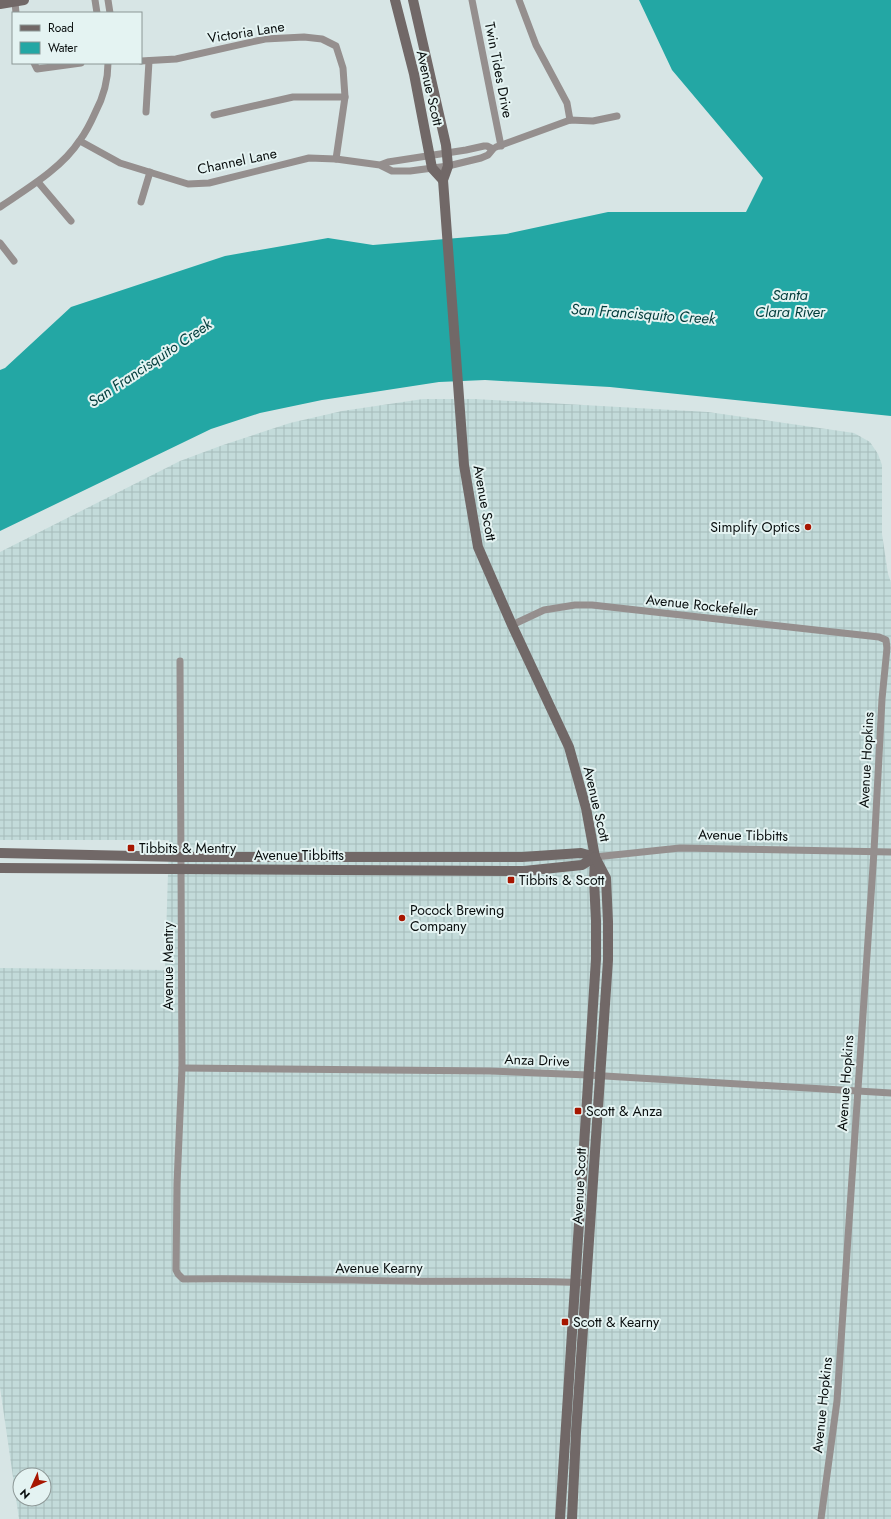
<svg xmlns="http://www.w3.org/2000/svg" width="891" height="1519" viewBox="0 0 891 1519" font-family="Jost,sans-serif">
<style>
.industrial{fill:url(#industrial-grid);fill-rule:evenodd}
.water{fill:#23a7a4}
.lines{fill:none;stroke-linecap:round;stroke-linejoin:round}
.street{stroke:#958f8e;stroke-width:7}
.secondary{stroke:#716867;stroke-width:10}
.poi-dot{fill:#a71600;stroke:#e4f3f2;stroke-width:1.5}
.labels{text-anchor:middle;stroke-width:4;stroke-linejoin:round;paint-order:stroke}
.street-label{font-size:14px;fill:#080d0d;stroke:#e4f3f2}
.poi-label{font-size:14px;fill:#080d0d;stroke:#e4f3f2;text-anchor:start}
.water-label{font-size:15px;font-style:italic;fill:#013c3b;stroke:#e4f3f2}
</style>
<defs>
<pattern id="industrial-grid" width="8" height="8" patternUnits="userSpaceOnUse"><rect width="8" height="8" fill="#c3dbda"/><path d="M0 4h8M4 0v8" fill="none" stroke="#a6bbba"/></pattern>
</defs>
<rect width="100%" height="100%" fill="#d7e5e5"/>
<path class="industrial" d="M423,399h52l233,13 146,21 16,9 8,12 4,11v69l6,40 3,8v937h-872l-19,-132v-419l165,2 4,-130h-169v-288l180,-91 43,-16 67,-22 52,-12zM20,1475h24v24h-24z"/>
<polygon class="water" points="639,0 891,0 891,416 610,387 485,380 439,382 322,400 260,413 211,429 0,531 0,370 5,368 71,307 225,256 328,238 373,245 506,234 608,212 746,212 763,178 672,70"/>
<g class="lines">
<g class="street">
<polyline points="95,0 97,13"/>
<polyline points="108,0 110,13"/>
<polyline points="472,0 501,146"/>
<polyline points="519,0 536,45 567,103 570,120"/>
<polyline points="15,2 16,13"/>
<polyline points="141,61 176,59 265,39 304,37 322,39 336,46 343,68 345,97 336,159"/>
<polyline points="34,63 37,69 81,63"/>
<polyline points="146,112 149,61"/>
<polyline points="214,115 293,97 345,97"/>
<polyline points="80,141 120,163 188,184 209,183 309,158 336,159 380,165 392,171 410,171 448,166 481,158 488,155 493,149 487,146 484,146 466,150 388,162 380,165"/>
<polyline points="496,147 570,120 593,121 617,116"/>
<polyline points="38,182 71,221"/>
<polyline points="141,202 150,172"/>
<path d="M0,207c28,-19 62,-39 80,-67 6,-8 11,-18 15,-27 8,-15 13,-33 13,-50"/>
<polyline points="0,243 14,261"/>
<polyline points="512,625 544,610 575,605 592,605 879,637 886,640 887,648 882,699 874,851 837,1401 821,1519"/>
<path d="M180,661l2,407 -5,116 -1,86 2,4 5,5c76,-1 152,1 228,2 59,1 117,-1 176,2"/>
<polyline points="595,857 680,848 891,852"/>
<polyline points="182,1068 490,1071 588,1075 891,1093"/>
</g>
<g class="secondary">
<polyline points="395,0 414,74 432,168 443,180"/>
<polyline points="413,0 446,145 448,166 443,180 464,465 478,547 512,625 569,747 586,808 595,857 594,880 596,921 596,959 560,1519"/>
<polyline points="0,4 24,0"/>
<polyline points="0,853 181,857 522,857 581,853 595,857"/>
<polyline points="0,868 524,871 582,865 595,857"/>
<polyline points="572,1519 576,1432 608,960 608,922 606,878 595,857"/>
</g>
</g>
<g class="poi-dot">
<circle cx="808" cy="527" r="4"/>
<rect x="127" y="844" width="8" height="8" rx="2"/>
<rect x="507" y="876" width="8" height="8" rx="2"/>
<circle cx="402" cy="918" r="4"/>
<rect x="574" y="1107" width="8" height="8" rx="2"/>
<rect x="561" y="1318" width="8" height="8" rx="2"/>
</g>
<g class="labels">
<g class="street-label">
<text transform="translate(246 32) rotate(-9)" y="5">Victoria Lane</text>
<text transform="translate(499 70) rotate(79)" y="5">Twin Tides Drive</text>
<text transform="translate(430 88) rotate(77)" y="5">Avenue Scott</text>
<text transform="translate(237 161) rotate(-12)" y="5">Channel Lane</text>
<text transform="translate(485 503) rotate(80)" y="5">Avenue Scott</text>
<text transform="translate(702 605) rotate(6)" y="5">Avenue Rockefeller</text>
<text transform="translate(866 760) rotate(-87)" y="5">Avenue Hopkins</text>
<text transform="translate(597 804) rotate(77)" y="5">Avenue Scott</text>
<text transform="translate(743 835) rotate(1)" y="5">Avenue Tibbitts</text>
<text x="299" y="860">Avenue Tibbitts</text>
<text transform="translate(168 966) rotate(-90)" y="5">Avenue Mentry</text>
<text transform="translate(537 1060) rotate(2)" y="5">Anza Drive</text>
<text transform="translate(845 1083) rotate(-86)" y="5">Avenue Hopkins</text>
<text transform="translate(579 1186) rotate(-87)" y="5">Avenue Scott</text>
<text x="379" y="1273">Avenue Kearny</text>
<text transform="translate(822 1405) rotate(-84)" y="5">Avenue Hopkins</text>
</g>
<g class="poi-label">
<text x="800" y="532" text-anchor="end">Simplify Optics</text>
<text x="139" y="853">Tibbits &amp; Mentry</text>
<text x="519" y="885">Tibbits &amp; Scott</text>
<text x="410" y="915">Pocock Brewing<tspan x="410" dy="16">Company</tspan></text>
<text x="586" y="1116">Scott &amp; Anza</text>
<text x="573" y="1327">Scott &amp; Kearny</text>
</g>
<g class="water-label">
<text x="790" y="300">Santa<tspan x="790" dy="17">Clara River</tspan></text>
<text transform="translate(643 314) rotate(4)" y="5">San Francisquito Creek</text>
<text transform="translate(150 363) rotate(-34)" y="5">San Francisquito Creek</text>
</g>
</g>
<rect x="12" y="12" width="130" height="52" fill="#e4f3f2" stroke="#8c9796"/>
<rect x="20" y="25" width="20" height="6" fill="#716867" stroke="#8c9796"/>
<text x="48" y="32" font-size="12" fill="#080d0d">Road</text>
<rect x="20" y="42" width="20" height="12" fill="#23a7a4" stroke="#8c9796"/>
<text x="48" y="52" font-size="12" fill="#080d0d">Water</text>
<g transform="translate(32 1487) rotate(225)"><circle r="19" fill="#e4f3f2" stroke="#8c9796"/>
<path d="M0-3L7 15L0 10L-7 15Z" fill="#a71600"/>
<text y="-6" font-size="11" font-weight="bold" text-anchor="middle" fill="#080d0d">N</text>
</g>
</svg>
